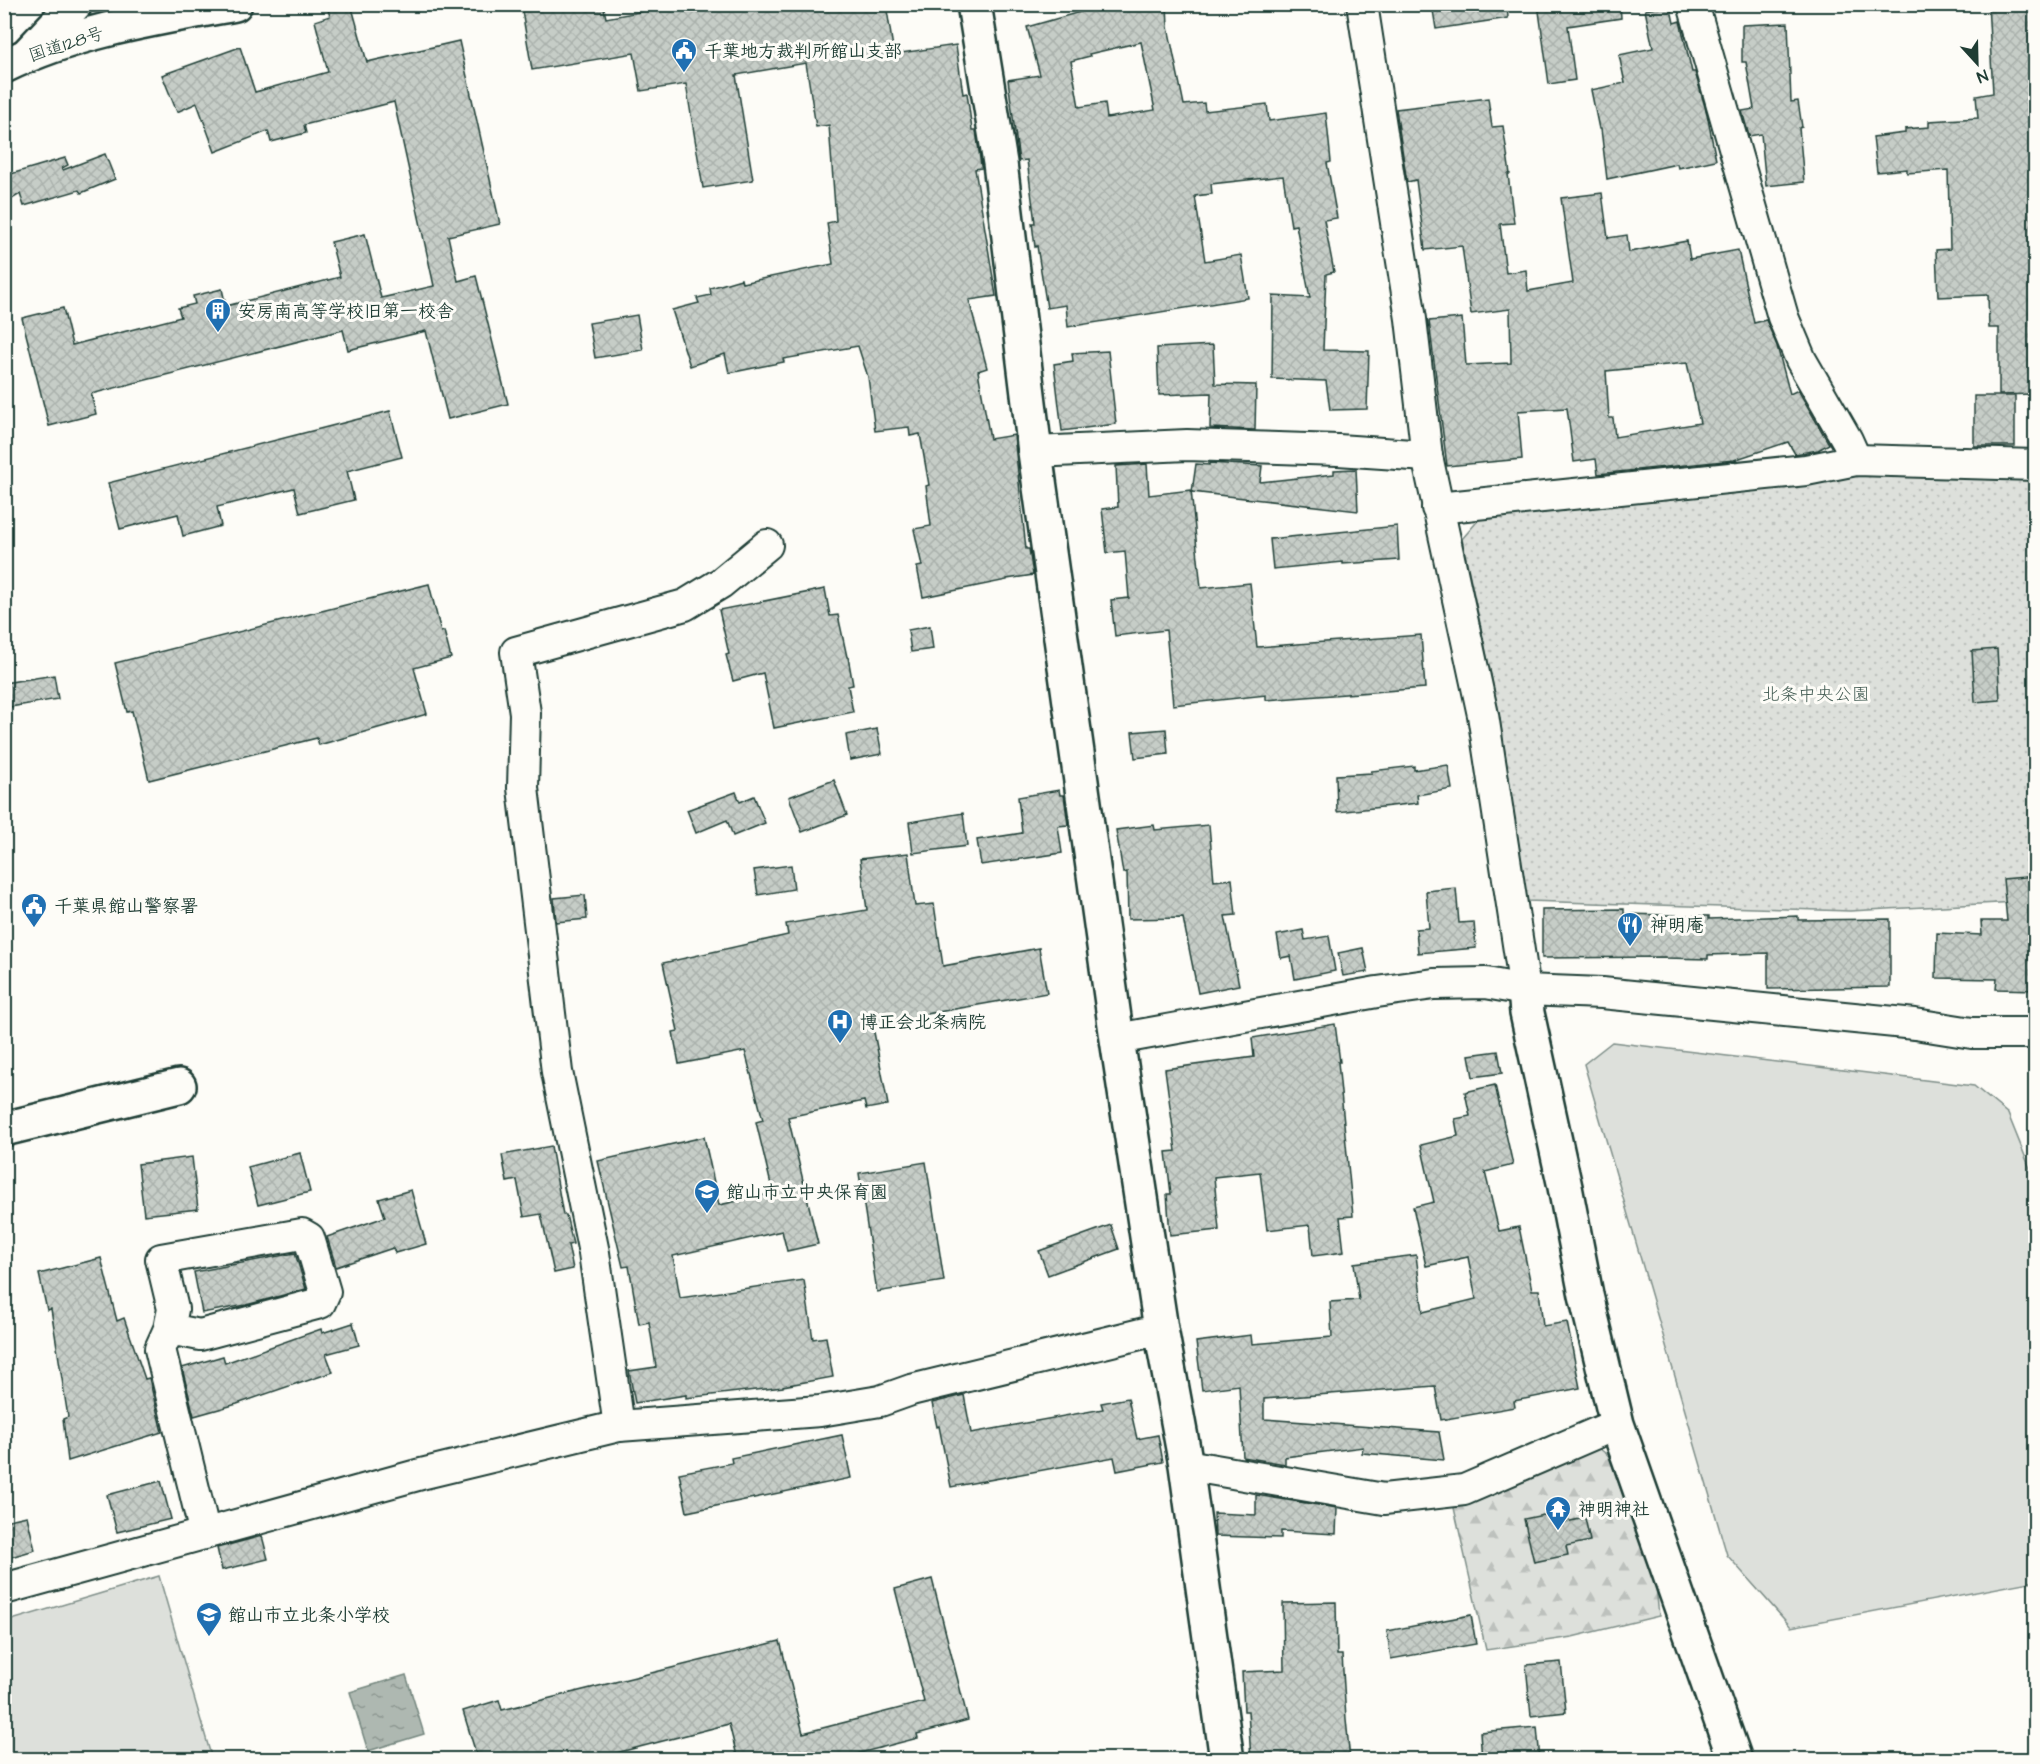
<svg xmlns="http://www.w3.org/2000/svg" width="2040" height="1764" viewBox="0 0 2040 1764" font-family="'Architects Daughter','Klee One',sans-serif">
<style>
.forest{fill:url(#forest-firs);stroke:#7e8e88;stroke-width:1.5}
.park{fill:url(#park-dots);stroke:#7e8e88;stroke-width:1.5}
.pitch{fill:#dde0db;stroke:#7e8e88;stroke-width:1.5}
.water{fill:url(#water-ripples);stroke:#75877f;stroke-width:1.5}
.building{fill:url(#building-cross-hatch);stroke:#1f3d34;stroke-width:1.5;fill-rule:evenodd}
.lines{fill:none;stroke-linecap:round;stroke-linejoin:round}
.minor-casing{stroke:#1f3d34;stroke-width:34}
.tertiary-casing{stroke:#1f3d34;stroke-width:38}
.trunk-casing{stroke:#1f3d34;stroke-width:38}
.minor{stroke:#fdfcf7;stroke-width:30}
.tertiary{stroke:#fdfcf7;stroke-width:33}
.trunk{stroke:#fdfcf7;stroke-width:33}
.labels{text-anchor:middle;stroke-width:6;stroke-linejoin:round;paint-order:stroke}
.street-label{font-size:18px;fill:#1f3d34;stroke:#fdfcf7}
.poi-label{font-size:18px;font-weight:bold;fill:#1f3d34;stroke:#fdfcf7;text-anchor:start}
.park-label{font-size:18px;fill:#455e55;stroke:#fdfcf7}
</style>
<defs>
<pattern id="forest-firs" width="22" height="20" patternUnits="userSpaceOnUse" patternTransform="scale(1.5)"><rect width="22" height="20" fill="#dde0db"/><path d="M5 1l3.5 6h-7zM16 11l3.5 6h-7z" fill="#bdc1bd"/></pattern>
<pattern id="park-dots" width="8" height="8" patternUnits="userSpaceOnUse" patternTransform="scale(1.5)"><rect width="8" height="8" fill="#dde0db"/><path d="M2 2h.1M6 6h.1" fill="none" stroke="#bdc1bd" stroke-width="1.8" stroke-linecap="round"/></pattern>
<pattern id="water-ripples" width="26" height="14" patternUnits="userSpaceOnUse" patternTransform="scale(1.5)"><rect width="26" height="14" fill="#aeb8b1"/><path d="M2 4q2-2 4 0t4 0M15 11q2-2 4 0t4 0" fill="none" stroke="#8d9791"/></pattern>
<pattern id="building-cross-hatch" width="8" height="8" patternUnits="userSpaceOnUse" patternTransform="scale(1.5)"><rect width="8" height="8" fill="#c6cdc7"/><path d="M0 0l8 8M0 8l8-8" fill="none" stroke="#aab1ac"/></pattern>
</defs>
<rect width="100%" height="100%" fill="#fdfcf7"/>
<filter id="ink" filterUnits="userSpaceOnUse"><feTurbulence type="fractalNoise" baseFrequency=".0167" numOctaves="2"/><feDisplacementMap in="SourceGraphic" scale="12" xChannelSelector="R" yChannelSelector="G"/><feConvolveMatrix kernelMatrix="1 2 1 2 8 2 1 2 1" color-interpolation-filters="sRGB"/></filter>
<g filter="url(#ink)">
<polygon class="forest" points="1596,1446 1609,1456 1656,1587 1659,1616 1572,1637 1486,1650 1452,1499"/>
<polygon class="park" points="2035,473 2035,901 1850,911 1527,901 1499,713 1462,539 1482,516 1840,474"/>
<g class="pitch">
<polygon points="1612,1042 1974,1086 2008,1114 2035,1181 2035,1581 1791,1627 1727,1555 1584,1064"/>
<polygon points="159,1576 212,1759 5,1759 5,1622"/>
</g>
<polygon class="water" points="406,1675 424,1734 368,1751 350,1692"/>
<g class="building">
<polygon points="349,4 351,4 367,62 459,41 500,224 448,236 458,281 476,276 508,404 448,419 426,331 348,350 343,330 91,394 96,414 49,426 22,318 63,308 72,345 181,317 178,308 195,304 193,296 222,289 226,306 340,277 331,242 365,234 381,298 434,286 394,102 304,125 306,133 271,142 268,131 215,152 197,103 177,112 162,75 240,47 255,92 328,72 315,21 330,16 328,10"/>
<polygon points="558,4 603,4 606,18 683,4 886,4 894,54 956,45 963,94 967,93 972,130 976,130 981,166 982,168 975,169 996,296 969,300 987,368 978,371 990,439 1014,435 1026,549 1029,549 1033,575 1007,579 1007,580 923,597 917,567 922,566 914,529 931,526 926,486 929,485 920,434 910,436 909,427 875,431 868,377 858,346 783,359 784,362 729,373 725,354 690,366 672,310 699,303 697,298 711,295 710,288 741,279 742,283 833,264 827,223 836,221 829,125 816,127 806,63 736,75 753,180 703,188 686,84 641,91 634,53 532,70 522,11"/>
<path d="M1108,4h59l1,23 16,78 20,-2 1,8 62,-7 2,17 57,-8 5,49 -4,1 10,55 -13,2 10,52 -8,2 -3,76 46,1 -2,58 -37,1 -4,-29 -54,-2 1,-83 37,2 -14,-73 -5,1 -8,-50 -72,8 1,10 -17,2 10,65 36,-6 7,43 -180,29 -2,-22 -19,3 -10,-62 -2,1 -3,-24h3l-8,-63 -8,1 -11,-81 32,-5 -13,-48zM1141,42l14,68 -48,8 -2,-15 -26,4 -8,-46 19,-5 -1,-2z"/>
<polygon points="1432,4 1507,4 1508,18 1436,29"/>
<polygon points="1538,4 1620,4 1621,18 1568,26 1575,80 1549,84"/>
<polygon points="1988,4 2036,4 2036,218 2033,218 2036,357 2033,357 2033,394 1999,395 1999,328 1989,328 1988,295 1938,297 1936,250 1950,249 1948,170 1907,173 1907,169 1877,172 1873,137 1905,133 1905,129 1929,127 1929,121 1978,118 1976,96 1993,93"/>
<polygon points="1670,5 1674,23 1680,21 1692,72 1695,72 1707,114 1716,160 1678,168 1677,164 1607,179 1601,129 1599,129 1591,90 1625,83 1619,55 1653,48 1645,10"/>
<polygon points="1788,23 1791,102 1798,101 1802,127 1799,128 1804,182 1766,186 1761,134 1749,136 1742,111 1754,109 1746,62 1742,62 1742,25"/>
<path d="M1488,98l4,29 11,-1 7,48h-2l6,49 -14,1 6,49 20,-3 2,21 45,-8 -12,-85 41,-5 6,45 19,-3 2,17 58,-11 3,18 48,-9 16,73 12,-3 11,26 13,48 8,-4 31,54 -11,6 -23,4 -7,-12 -54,18 -136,14 -2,-15 -22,3 -7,-54 -49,3 4,48 -75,7 -18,-145 33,-3 4,47 45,-2 -1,-54 -39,5 -9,-68 -37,4 -9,-70 -9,2 -11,-73zM1687,363l13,60 -85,14 -2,-19h-4l-3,-47z"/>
<polygon points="105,154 115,179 81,193 79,190 24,206 20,194 4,204 4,176 65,158 68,165 62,168 63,170"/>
<polygon points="637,315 643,350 595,358 589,323"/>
<polygon points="1213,345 1215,384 1256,385 1255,430 1210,428 1211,393 1159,395 1157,348"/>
<polygon points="1108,351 1116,424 1062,431 1054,364 1073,361 1072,353"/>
<rect x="1974" y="396" width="41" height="50"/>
<polygon points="390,411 402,457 347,471 354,500 300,513 294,488 217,507 221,526 183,536 178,514 120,529 108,483"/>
<polygon points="1209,463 1262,466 1260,482 1334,474 1334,470 1356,469 1358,511 1192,492 1196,464 1209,465"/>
<polygon points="1147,464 1149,495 1191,490 1201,588 1250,583 1257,647 1421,635 1425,688 1266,700 1266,695 1173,705 1166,630 1115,636 1111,600 1129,598 1125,551 1107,553 1102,509 1118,507 1116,466"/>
<polygon points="1397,526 1399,560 1343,564 1343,562 1273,569 1270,539"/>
<polygon points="429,584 441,632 444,631 451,658 414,668 427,714 319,745 317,738 149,780 132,711 127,712 115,663"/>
<polygon points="825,589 830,616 838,615 847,657 848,657 853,685 848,686 853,712 774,728 763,673 733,681 726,655 729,654 719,610"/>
<polygon points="930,626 933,649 911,652 908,630"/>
<polygon points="1997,649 2000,700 1975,702 1972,651"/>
<polygon points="54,675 58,699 4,708 4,683"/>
<polygon points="877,729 882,754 850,760 846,735"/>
<polygon points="1166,729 1168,754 1135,758 1132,732"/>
<polygon points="1448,765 1452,789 1417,795 1418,803 1337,812 1336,775 1372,773 1371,771 1414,766 1414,770"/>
<polygon points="834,780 847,815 802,832 789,797"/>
<polygon points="1059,790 1060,795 1064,795 1068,825 1058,826 1062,853 981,865 977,840 1022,833 1018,797"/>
<polygon points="736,792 740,802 754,796 765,823 733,836 727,820 696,833 687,810"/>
<polygon points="963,813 967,846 913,853 909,822"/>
<polygon points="1154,825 1155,830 1209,825 1214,881 1232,879 1236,915 1225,916 1239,985 1198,993 1183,918 1128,919 1127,872 1123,873 1116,830"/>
<polygon points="908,853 915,906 934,904 943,966 1039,948 1047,993 927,1014 927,1018 873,1027 888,1105 866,1109 864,1101 788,1117 818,1244 787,1251 782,1231 673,1256 680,1298 804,1280 813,1339 826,1337 833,1377 783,1386 783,1387 686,1398 686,1395 635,1403 629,1371 656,1367 649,1322 639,1324 629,1266 623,1267 598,1161 704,1137 719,1205 773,1193 756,1122 763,1120 745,1051 679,1064 673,1032 678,1031 663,963 788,935 786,924 867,910 860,859"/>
<polygon points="791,865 794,889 758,895 754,870"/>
<polygon points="2036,876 2036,990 1996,989 1997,979 1936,978 1937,933 1982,935 1981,921 2007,921 2003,879"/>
<polygon points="1456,888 1459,923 1474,922 1476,948 1418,953 1416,929 1429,928 1426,891"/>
<polygon points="585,895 587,919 556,922 554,898"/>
<polygon points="1624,909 1624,914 1709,916 1709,919 1798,916 1798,920 1890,919 1890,987 1768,989 1768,953 1708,955 1708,959 1665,958 1665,957 1542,958 1542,910"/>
<polygon points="1303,930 1305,940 1329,936 1335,971 1295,979 1291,956 1281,958 1277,935"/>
<polygon points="1363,948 1368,972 1343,976 1338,953"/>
<polygon points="1335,1024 1340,1062 1338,1062 1353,1216 1340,1217 1344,1252 1313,1256 1310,1225 1267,1230 1260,1172 1214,1177 1219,1230 1170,1235 1167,1194 1171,1194 1166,1152 1176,1151 1165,1069 1254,1057 1252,1038"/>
<polygon points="1498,1051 1502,1073 1473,1077 1469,1055"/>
<polygon points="1495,1085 1513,1165 1485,1172 1499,1231 1519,1227 1532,1290 1539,1290 1543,1326 1567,1322 1580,1388 1514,1401 1515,1407 1441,1420 1435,1386 1264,1399 1264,1419 1439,1432 1444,1460 1362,1453 1363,1447 1285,1457 1285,1464 1243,1457 1239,1385 1202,1390 1196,1342 1251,1335 1252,1344 1332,1337 1330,1302 1359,1300 1354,1263 1416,1255 1423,1312 1476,1299 1468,1257 1426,1266 1413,1207 1434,1202 1421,1145 1458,1136 1455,1119 1470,1116 1465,1092"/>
<polygon points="551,1146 563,1215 566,1215 573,1244 568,1245 573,1269 554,1273 541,1214 524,1217 517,1180 507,1182 502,1155"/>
<polygon points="300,1153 310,1192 258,1205 248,1167"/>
<polygon points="192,1157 198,1209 144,1215 138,1164"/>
<polygon points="926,1162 944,1281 877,1292 859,1173"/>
<polygon points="411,1190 426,1244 395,1253 393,1248 336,1267 327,1237 385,1217 379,1199"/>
<polygon points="1111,1225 1119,1249 1048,1275 1039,1251"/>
<polygon points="295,1253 306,1289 246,1305 202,1313 194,1272"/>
<polygon points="101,1258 117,1321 124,1318 145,1379 149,1378 162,1432 68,1461 63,1419 68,1417 51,1309 47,1310 39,1274"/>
<polygon points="353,1323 359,1345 326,1354 333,1372 298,1384 298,1383 237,1404 194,1416 182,1368 223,1356 225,1363 321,1329 322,1333"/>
<polygon points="964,1395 971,1433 1103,1409 1101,1403 1128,1398 1137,1439 1158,1435 1163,1462 1117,1471 1114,1457 951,1487 939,1426 937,1427 932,1403"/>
<polygon points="842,1435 851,1478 687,1512 679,1473 732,1463 731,1458"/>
<polygon points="161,1481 171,1519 117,1532 107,1495"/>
<polygon points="1256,1495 1337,1508 1336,1534 1281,1531 1281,1538 1215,1536 1214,1513 1256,1515"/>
<polygon points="1558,1512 1561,1523 1585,1518 1590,1541 1566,1546 1568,1555 1534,1562 1524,1519"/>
<polygon points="27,1516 35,1550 4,1559 4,1521"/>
<polygon points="262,1536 268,1559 222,1570 217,1548"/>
<polygon points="932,1579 968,1720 917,1734 918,1738 833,1760 738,1760 729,1724 589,1760 478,1760 463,1711 499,1700 502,1710 780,1641 803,1733 924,1702 895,1589"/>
<polygon points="1336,1602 1337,1655 1342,1655 1346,1719 1350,1760 1251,1760 1248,1711 1244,1711 1242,1672 1284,1670 1283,1603"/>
<polygon points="1471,1615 1476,1644 1391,1659 1387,1631"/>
<polygon points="1561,1662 1566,1712 1531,1716 1526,1665"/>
<polygon points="1537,1727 1540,1760 1482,1760 1480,1732"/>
</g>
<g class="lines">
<defs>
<g id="minor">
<polyline points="1362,4 1411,319 1427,456 1483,715 1525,990"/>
<polyline points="1693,4 1783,317 1801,360 1847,440 1856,460"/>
<polyline points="1035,452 1187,445 1338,450 1427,456"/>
<polyline points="1437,508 1806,470 1856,460 2036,465"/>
<polyline points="1117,1039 1377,992 1434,984 1486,983 1525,990 1602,993 1915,1024 1972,1033 2036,1033"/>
<polyline points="169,1329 200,1335 320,1303 325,1292 309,1238 302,1234 161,1259 173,1309 169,1329 160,1349 205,1534"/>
<polyline points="619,1426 594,1253 557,1072 523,788 525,713 516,652 685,605 721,583 767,545"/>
<polyline points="1186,1465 1384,1499 1464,1490 1617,1424"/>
<polyline points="4,1589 421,1474 619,1426 820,1411 880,1401 911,1390 1161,1329"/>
</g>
<g id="tertiary">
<polyline points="974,4 1000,163 1035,452 1117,1039 1161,1329 1186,1465 1227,1760"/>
<polyline points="27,55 75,4"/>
<polyline points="1525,990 1527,1013 1565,1187 1586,1295 1617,1424 1735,1760"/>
<polyline points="4,1129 179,1086"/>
</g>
<path id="trunk" d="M4,66c71,-35 154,-48 231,-62"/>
</defs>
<use href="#minor" class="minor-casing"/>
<use href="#tertiary" class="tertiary-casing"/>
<use href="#trunk" class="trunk-casing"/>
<use href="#minor" class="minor"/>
<use href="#tertiary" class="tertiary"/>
<use href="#trunk" class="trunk"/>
</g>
</g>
<defs>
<symbol id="civic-pin" viewBox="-11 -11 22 30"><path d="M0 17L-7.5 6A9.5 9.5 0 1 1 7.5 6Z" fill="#1f6fb2" stroke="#fdfcf7"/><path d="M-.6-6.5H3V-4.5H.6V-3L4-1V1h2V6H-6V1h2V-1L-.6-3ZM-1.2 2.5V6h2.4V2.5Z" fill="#fff"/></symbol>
<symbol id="building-pin" viewBox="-11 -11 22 30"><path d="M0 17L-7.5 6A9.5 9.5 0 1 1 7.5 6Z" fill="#1f6fb2" stroke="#fdfcf7"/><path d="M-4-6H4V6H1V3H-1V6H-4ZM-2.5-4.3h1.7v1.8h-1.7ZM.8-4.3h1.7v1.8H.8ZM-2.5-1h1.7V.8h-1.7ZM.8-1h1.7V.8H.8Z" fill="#fff"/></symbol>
<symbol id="restaurant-pin" viewBox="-11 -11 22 30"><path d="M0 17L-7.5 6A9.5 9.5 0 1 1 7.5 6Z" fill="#1f6fb2" stroke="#fdfcf7"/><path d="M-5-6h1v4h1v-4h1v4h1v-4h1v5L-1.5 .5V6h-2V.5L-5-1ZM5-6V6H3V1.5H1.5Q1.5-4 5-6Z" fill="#fff"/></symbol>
<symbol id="hospital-pin" viewBox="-11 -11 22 30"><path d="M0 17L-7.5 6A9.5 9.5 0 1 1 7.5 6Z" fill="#1f6fb2" stroke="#fdfcf7"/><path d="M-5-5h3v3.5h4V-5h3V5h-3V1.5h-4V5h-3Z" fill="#fff"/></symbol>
<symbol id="school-pin" viewBox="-11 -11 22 30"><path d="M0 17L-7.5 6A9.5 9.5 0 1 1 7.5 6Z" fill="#1f6fb2" stroke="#fdfcf7"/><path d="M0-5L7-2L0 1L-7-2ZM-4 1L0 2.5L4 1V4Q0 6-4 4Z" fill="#fff"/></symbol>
<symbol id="temple-pin" viewBox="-11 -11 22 30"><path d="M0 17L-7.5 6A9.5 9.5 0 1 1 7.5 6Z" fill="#1f6fb2" stroke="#fdfcf7"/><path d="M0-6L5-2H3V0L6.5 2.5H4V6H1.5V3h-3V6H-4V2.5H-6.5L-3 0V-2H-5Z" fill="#fff"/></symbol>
</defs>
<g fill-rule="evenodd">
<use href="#civic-pin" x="669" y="36" width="30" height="40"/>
<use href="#building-pin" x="203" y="296" width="30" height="40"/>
<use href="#civic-pin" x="19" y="891" width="30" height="40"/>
<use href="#restaurant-pin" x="1615" y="910" width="30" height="40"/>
<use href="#hospital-pin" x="825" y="1007" width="30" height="40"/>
<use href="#school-pin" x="692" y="1177" width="30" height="40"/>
<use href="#temple-pin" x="1543" y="1494" width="30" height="40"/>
<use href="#school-pin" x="194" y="1600" width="30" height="40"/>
</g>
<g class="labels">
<g class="street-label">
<text transform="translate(66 44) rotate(-18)" y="6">国道128号</text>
</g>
<g class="poi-label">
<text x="704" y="57">千葉地方裁判所館山支部</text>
<text x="238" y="317">安房南高等学校旧第一校舎</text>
<text x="54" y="912">千葉県館山警察署</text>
<text x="1650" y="931">神明庵</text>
<text x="860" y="1028">博正会北条病院</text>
<text x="726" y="1198">館山市立中央保育園</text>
<text x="1578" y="1515">神明神社</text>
<text x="228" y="1621">館山市立北条小学校</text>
</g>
<g class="park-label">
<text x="1816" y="700">北条中央公園</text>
</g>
</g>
<rect width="2040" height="1764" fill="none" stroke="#fdfcf7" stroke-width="24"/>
<rect x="12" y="12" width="2016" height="1740" fill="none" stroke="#1f3d34" stroke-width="2" filter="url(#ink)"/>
<g transform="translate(1977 63) rotate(158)" stroke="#fdfcf7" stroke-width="4.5" paint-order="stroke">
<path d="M0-4.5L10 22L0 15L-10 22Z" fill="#1f3d34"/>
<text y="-9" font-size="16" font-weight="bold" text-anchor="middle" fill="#1f3d34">N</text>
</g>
</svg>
